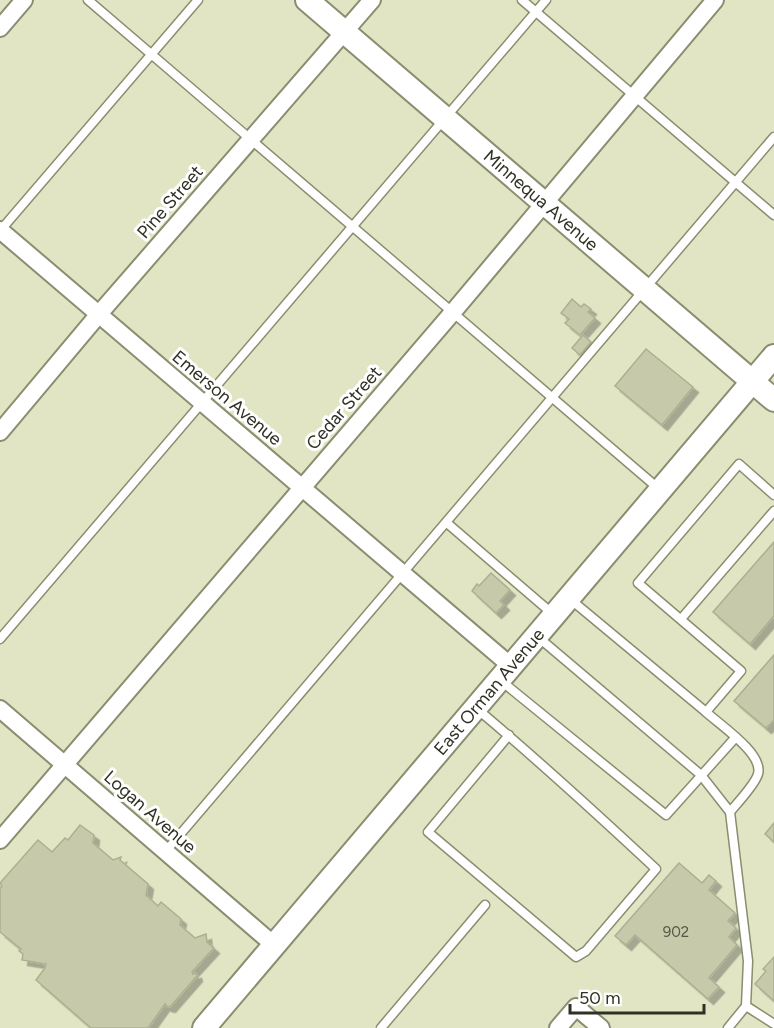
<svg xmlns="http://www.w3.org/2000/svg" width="774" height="1028" viewBox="0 0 774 1028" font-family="Figtree,sans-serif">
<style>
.building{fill:#c7caaa;stroke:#acaf90;stroke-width:1.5;filter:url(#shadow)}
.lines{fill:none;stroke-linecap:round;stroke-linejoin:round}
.lane-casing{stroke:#8b8d70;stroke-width:11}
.street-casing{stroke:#8b8d70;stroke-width:20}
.secondary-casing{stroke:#8b8d70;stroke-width:26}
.lane{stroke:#fff;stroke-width:8}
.street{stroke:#fff;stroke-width:16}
.secondary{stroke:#fff;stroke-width:22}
.labels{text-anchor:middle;stroke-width:6;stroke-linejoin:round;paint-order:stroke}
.number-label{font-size:15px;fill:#555746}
.street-label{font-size:18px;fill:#2f3124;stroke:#fff}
</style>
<defs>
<filter id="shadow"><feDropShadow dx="5.5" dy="5.5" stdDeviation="0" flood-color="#0004"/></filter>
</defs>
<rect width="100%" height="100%" fill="#e1e5c4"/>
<g class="building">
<polygon points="572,299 581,307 584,304 591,309 588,312 595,318 580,335 565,323 569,319 561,313"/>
<polygon points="583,335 591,342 580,355 572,348"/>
<polygon points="646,349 693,387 662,425 615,386"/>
<polygon points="774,542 774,616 750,644 713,612"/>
<polygon points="491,573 510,590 500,601 504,605 496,613 472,591 477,584 479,586"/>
<polygon points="774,655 774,720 766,728 734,701"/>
<polygon points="774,823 774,842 765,834"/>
<polygon points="80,825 94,835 93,843 113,860 121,857 120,860 148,884 146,895 158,906 161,902 181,919 180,925 195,938 206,934 207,942 214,948 192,972 193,974 196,973 197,976 170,1007 166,1006 165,1004 148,1028 91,1028 36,980 45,968 46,964 22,960 23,954 19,951 21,949 0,932 0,888 2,886 0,883 38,840 52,852 65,838 68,840"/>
<polygon points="679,863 702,883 709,875 716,881 709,890 735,913 728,921 736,928 729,937 737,945 709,978 719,987 708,999 635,935 626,945 615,936"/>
<polygon points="774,957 774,1001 755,984 766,971 763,969"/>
</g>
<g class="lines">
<defs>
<g id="lane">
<polyline points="88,0 659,489"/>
<polyline points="522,0 774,215"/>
<polyline points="0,231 198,0"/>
<path d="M774,495l-35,-31 -101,119 103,88 -35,41c14,13 58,42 52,62 -3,11 -21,29 -28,38l18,149 -2,45 28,18"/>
<polyline points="447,523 554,615"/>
<polyline points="570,599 706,712"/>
<polyline points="681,619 774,511"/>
<polyline points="538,637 701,775 730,812"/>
<polyline points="0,639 546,0"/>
<polyline points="500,680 666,815 735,738"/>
<path d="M476,708c62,52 121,106 180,161l-70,82 -10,6 -148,-125 81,-97"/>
<polyline points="166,851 774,137"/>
<polyline points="381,1028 485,905"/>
<polyline points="728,1028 746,1006"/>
</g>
<g id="street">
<polyline points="0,28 24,0"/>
<polyline points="0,230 511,666"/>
<polyline points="0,432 99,314 372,0"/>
<polyline points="0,709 274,945"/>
<polyline points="0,840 453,312 715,0"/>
<polyline points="558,1028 576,1007 601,1028"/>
</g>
<g id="secondary">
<path id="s1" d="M307,0l467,400"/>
<path id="s2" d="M204,1028l570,-672"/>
</g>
</defs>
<use href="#lane" class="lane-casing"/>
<use href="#street" class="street-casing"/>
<use href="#secondary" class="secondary-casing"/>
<use href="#lane" class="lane"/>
<use href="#street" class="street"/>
<use href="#secondary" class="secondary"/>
</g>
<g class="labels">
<g class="number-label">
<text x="676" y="937">902</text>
</g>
<g class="street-label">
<text dy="6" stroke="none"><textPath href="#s1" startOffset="308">Minnequa Avenue</textPath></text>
<text transform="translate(170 202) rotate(-49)" y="6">Pine Street</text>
<text transform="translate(227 398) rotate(40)" y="6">Emerson Avenue</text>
<text transform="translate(344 408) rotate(-49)" y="6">Cedar Street</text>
<text dy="6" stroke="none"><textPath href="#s2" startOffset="441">East Orman Avenue</textPath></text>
<text transform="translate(150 812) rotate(41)" y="6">Logan Avenue</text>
</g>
</g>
<path d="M570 1004v9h134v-9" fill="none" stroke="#2f3124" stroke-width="3"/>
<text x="579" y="1004" font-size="18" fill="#2f3124" stroke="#ffffff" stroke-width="4.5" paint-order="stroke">50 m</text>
</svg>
